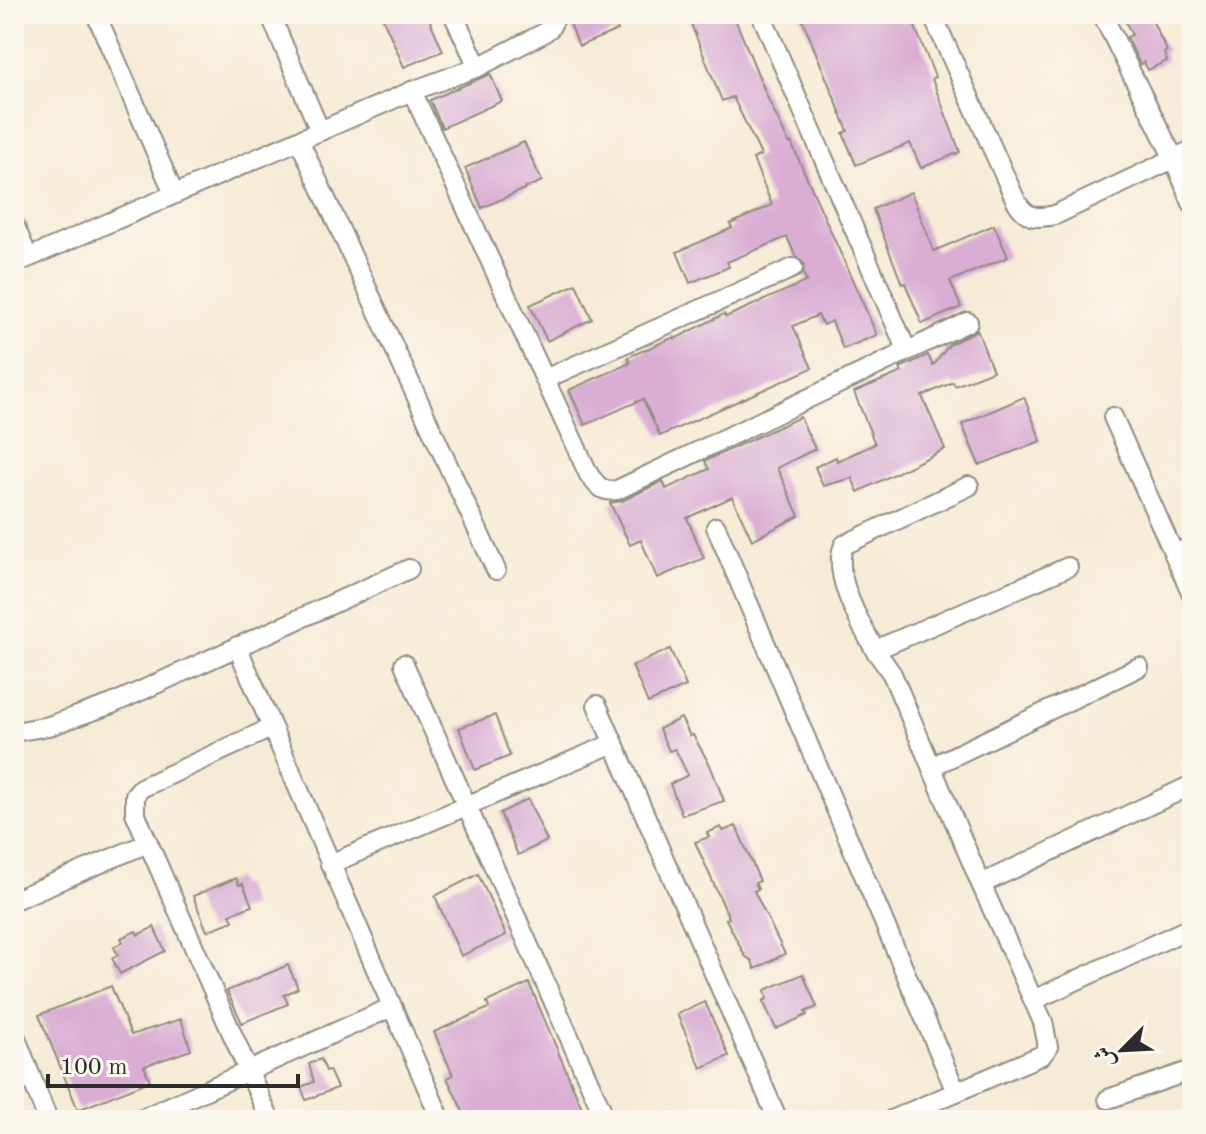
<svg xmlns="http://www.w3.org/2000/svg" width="1206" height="1134" viewBox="0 0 1206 1134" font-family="'Old Standard TT',Amiri,serif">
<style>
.building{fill:#daaed4}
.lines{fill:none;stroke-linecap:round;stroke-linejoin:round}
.minor-casing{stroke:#908b80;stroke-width:22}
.minor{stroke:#fff;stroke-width:18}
</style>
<rect width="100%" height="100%" fill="#fbf7ec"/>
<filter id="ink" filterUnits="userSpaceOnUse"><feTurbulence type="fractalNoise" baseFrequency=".0125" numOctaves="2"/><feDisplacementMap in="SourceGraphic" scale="16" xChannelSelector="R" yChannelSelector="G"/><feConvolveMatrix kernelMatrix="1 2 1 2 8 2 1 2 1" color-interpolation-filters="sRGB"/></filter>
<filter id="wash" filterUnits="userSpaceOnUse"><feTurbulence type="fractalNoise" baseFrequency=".006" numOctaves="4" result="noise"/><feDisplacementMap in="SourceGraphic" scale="32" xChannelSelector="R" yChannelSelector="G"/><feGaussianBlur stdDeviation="1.8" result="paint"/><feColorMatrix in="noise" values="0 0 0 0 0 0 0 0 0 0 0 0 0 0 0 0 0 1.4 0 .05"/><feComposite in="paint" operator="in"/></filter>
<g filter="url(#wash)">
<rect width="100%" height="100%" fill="#f6ebd6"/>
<g id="blocks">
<g class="building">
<polygon points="381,14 427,14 443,51 404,67"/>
<polygon points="569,14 611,14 618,30 579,46 568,19"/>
<polygon points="687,14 733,14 769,101 789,143 791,142 877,335 843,349 832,321 823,325 818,315 793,326 812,368 660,436 643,399 585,425 569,390 630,363 628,357 674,337 675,339 724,314 726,317 807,281 803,273 804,264 796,257 787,237 727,262 729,267 690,283 677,252 732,228 730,224 772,205 753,159 761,155 733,97 722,101"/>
<polygon points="800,14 910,14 935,77 932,79 960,152 921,168 910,143 856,165 843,133 848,131"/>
<polygon points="1122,14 1149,14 1167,51 1164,53 1167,61 1148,70 1144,62 1140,64 1127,37 1132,35"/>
<polygon points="490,74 502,101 442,128 430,100"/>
<polygon points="524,142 542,181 482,208 465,168"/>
<polygon points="911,192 934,251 994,225 1008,257 950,281 961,307 922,324 905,283 902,284 873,209"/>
<polygon points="576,284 592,319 547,341 530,305"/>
<polygon points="977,330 993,371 955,386 953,382 922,396 945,449 858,492 852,478 823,486 815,467 836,457 837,461 875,444 854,392 902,372 900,368 928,355 933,366 949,345"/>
<polygon points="1024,397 1041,441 979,465 962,424"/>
<polygon points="800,417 815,449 777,468 799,516 752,540 732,497 687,518 704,558 657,578 641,540 630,545 610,503 622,501 663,481 666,489 709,469 705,461"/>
<polygon points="670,649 686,686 648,703 632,666"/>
<polygon points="495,715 510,756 475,770 459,728"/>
<polygon points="681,718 690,736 693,735 710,765 724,801 682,815 670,784 688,775 675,749 669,751 659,729"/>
<polygon points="528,799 547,841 518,855 500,813"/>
<polygon points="736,826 760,881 755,883 758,889 754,891 785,954 755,969 752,961 745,956 726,919 729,918 695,842 709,837 707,833 721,827 723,831"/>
<polygon points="478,874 506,935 461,956 435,896"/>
<polygon points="236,878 239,885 243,884 252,906 230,914 233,921 207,931 193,896"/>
<polygon points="154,927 165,951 120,974 112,958 118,955 114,947 123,942 121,938 136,931 138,935"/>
<polygon points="288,965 298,988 284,995 288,1004 242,1023 227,991"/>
<polygon points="803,974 817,1007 805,1012 807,1015 776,1029 763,1001 767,999 765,990"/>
<polygon points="529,983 587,1120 467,1120 447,1078 453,1075 434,1032 489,1008 487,1002"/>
<polygon points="111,986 131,1035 181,1019 191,1050 144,1066 150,1081 78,1110 39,1015"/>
<polygon points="705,1002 729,1056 701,1068 677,1014"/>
<polygon points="321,1059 326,1071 329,1070 337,1088 306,1100 301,1087 314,1082 309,1064"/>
</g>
</g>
</g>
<g filter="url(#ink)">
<use href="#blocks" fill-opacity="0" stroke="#908b80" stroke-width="2"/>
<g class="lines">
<defs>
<g id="minor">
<polyline points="96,14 174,194"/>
<polyline points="270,14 320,131"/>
<polyline points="453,14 478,67"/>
<polyline points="761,14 907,351"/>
<path d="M932,14l84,187c11,18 19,18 39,14l137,-65"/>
<polyline points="1102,14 1174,159 1192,203"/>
<path d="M412,91l177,384c8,10 13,18 28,15l351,-168"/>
<polyline points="299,140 496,570"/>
<polyline points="14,224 28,257"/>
<polyline points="14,264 412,91 478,67 542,34 550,28 557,14"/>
<polyline points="545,379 793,268"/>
<polyline points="1113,417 1174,554 1192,546"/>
<polyline points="716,527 956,1092"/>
<polyline points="1174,554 1192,594"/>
<polyline points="237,646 441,1120"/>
<path d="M875,650c-14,-25 -44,-76 -31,-105l125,-59"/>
<polyline points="404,664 606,1120"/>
<polyline points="597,705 778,1120"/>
<polyline points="14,732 49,726 112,704 409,569"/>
<polyline points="933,766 1139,667"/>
<polyline points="330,864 614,743"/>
<polyline points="981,884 1192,785"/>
<polyline points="14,900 148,843"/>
<polyline points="1034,1000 1192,927"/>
<polyline points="14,1033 48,1120"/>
<polyline points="1108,1099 1192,1070"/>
<polyline points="139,1120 392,1007"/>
<polyline points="270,1120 135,813 135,795 141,788 271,728"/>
<polyline points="891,1120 1042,1055 1048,1047 1043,1022 981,884 892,674 875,650 1068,567"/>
</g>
</defs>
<use href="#minor" class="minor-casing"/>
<use href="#minor" class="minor"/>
</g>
</g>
<rect width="1206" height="1134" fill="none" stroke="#fbf7ec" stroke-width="48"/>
<g transform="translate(1122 1050) rotate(246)" stroke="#fbf7ec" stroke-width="6" paint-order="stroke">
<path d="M0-6L14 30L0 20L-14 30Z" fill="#2b2b2b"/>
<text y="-12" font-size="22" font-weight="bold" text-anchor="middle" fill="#2b2b2b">ش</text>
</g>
<path d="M48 1074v12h250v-12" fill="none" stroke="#2b2b2b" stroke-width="4"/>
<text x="60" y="1074" font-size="24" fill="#2b2b2b" stroke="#fbf7ec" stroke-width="6" paint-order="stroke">100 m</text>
</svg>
